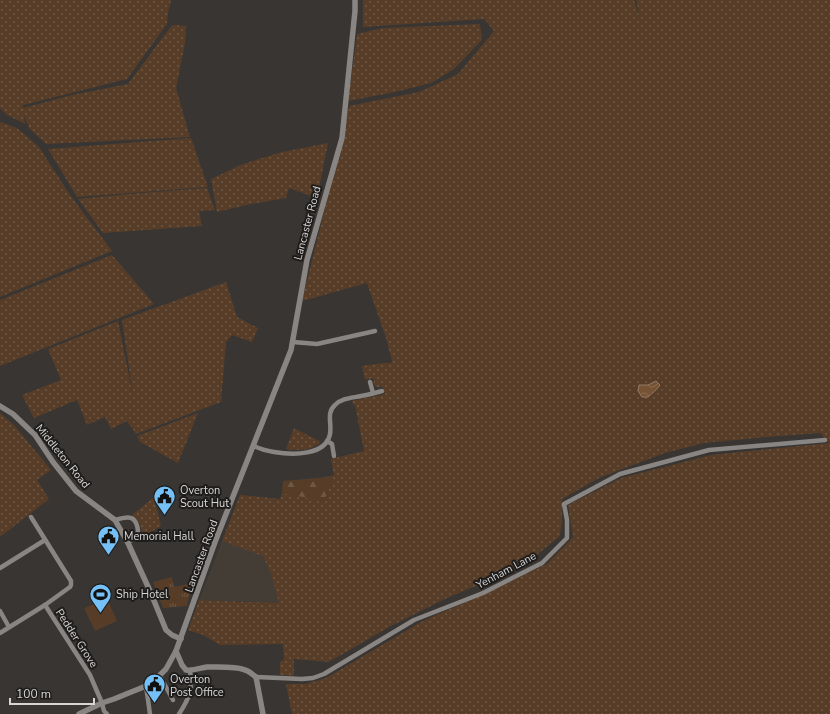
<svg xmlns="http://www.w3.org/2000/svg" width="830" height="714" viewBox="0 0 830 714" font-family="'Nunito Sans',sans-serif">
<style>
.built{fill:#443d36}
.grass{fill:url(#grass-dots)}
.forest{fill:url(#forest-firs)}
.park{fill:url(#park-tufts)}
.garden{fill:#573d27}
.water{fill:url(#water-waves);stroke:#937a64}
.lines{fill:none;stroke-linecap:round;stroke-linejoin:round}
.minor{stroke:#888583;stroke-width:4.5}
.tertiary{stroke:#888583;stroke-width:5.5}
.labels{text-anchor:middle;stroke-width:4;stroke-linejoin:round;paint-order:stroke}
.street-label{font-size:11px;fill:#d8d6d5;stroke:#1e1d1c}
.poi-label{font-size:11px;fill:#d8d6d5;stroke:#1e1d1c;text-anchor:start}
</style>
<defs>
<pattern id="grass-dots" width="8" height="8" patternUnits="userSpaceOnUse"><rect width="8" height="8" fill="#573d27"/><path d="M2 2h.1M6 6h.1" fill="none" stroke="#6e5845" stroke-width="1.8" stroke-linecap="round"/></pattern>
<pattern id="forest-firs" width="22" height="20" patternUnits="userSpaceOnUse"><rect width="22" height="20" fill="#573d27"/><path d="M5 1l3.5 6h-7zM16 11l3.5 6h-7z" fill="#6e5845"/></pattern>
<pattern id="park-tufts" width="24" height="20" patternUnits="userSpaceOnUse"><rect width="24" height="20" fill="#573d27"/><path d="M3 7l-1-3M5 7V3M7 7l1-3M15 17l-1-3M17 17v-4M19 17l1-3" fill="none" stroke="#6e5845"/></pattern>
<pattern id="water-waves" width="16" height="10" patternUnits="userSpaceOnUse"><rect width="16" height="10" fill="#765334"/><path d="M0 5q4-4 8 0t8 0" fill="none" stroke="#896b50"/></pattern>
</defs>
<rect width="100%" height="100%" fill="#383533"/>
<polygon class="built" points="326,477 285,603 199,600 240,495 280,499 282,493 283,481"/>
<g class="grass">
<polygon points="0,0 171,0 168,13 167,24 127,79 23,105 23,108 72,95 128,84 172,25 186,26 185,43 176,88 190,137 46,144 29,128 24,115 25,124 7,115 0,108"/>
<polygon points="363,0 634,0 640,17 636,0 830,0 830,714 292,714 286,684 306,684 326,678 421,622 510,582 548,563 573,537 568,505 621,478 711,455 829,443 820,433 767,437 704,443 665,453 601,477 562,499 562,518 560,536 523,566 447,598 389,627 329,662 294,659 294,676 280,675 280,662 284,659 283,644 220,645 203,635 188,630 199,600 279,603 271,574 263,556 222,541 240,495 280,499 282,493 324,501 334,475 331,459 364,451 355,405 353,405 352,401 385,394 383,387 376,387 374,384 373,378 365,380 362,366 383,363 391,363 392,361 386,338 367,283 302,301 328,196 340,138 349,106 419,92 458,74 494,31 484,19 363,27"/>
<polygon points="480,24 482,40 454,69 431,83 395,92 348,101 357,34 383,28"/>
<polygon points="0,122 17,128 39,147 70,195 112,251 0,297"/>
<polygon points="191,138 208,187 77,197 48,149"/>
<polygon points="328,143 317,198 289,188 286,198 251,204 217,212 211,179 243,164 282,152"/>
<polygon points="207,188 215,210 199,211 202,226 103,233 78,199 128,194"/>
<polygon points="112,255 154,304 0,366 0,300"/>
<polygon points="226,282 237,317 258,328 252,342 232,335 226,342 221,402 136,434 127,421 111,429 105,417 87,425 77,400 34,418 22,395 61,380 48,349 118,321 133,396 122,320"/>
<polygon points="0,413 14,425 51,470 37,480 49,499 0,537"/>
<polygon points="198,413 178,463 140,442 137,436"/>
<path d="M294,428l27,14c-9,9 -24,9 -35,7z"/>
<path d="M154,497l7,29 -19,11c-1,-9 -1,-17 -10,-22z"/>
</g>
<polygon class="forest" points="334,475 324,501 282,493 283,481 321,478"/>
<polygon class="park" points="172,577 174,587 192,583 187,606 163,608 153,582"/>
<polygon class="garden" points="107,599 117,621 95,631 84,608"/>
<path class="water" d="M656,381l4,4c-3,5 -8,8 -12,12h-6l-4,-6 1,-6h9z"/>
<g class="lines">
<g class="minor">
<polyline points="293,342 317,344 375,331"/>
<polyline points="370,382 373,393"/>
<polyline points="327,441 332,444 334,456"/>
<path d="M254,446c6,3 13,5 20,6 18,3 52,4 56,-18 2,-11 -4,-21 5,-29 7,-7 17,-7 26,-9 7,-1 14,-3 21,-5"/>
<path d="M115,520c5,-1 11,-4 16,-2 6,2 9,14 5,19 -2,2 -6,4 -8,6"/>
<polyline points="0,568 45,540"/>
<polyline points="45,605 90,675 102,703 104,711 107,714"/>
<polyline points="0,611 9,627"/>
<polyline points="0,633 45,605 70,587 71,585 71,581 31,517"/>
<polyline points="160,676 173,700"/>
<polyline points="256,677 302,679 313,678 324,674 414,620 483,593 542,563 567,538 567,520 564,504 620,474 709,450 825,440"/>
<polyline points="146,686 150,714"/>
<path d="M179,714c10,-15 14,-25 11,-43"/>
</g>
<g class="tertiary">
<polyline points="0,406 13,414 35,435 53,462 76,491 115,520 128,543 150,591 166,630 172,635 181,639"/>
<path d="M176,651l6,14 4,5c7,1 14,-2 21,-3 10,0 29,-1 38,3 4,1 7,4 11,7l7,37"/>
<polyline points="79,714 102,703 114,699 146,686 154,681 166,669 176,651 215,542 291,350 307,260 342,138 355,11 355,0"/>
</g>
</g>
<defs>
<symbol id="civic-pin" viewBox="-11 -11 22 30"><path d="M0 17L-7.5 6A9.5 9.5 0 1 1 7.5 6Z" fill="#75c0f6" stroke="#1e1d1c"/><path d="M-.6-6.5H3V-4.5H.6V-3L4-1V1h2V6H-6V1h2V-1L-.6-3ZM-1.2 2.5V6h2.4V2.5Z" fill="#111"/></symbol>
<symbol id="stadium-pin" viewBox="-11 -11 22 30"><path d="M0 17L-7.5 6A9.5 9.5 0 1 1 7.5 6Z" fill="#75c0f6" stroke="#1e1d1c"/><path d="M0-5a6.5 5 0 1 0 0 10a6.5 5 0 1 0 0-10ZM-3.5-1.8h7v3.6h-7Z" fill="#111"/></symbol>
</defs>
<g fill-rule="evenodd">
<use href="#civic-pin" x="152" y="484" width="25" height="34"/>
<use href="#civic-pin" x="96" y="524" width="25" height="34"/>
<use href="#stadium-pin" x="88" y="582" width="25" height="34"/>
<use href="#civic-pin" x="142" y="672" width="25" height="34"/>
</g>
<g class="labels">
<g class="street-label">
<text transform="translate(307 223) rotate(-75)" y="4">Lancaster Road</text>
<text transform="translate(63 456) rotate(51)" y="4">Middleton Road</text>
<text transform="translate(201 556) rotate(-70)" y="4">Lancaster Road</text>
<text transform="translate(506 570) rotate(-28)" y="4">Yenham Lane</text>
<text transform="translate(77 638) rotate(57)" y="4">Pedder Grove</text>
</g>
<g class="poi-label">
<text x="180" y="494">Overton<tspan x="180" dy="13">Scout Hut</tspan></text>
<text x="124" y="540">Memorial Hall</text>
<text x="116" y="598">Ship Hotel</text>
<text x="170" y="683">Overton<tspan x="170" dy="13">Post Office</tspan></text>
</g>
</g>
<path d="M10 698v6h84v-6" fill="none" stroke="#d8d6d5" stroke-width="2"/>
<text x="16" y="698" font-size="12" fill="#d8d6d5" stroke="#1e1d1c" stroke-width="3" paint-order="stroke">100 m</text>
</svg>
